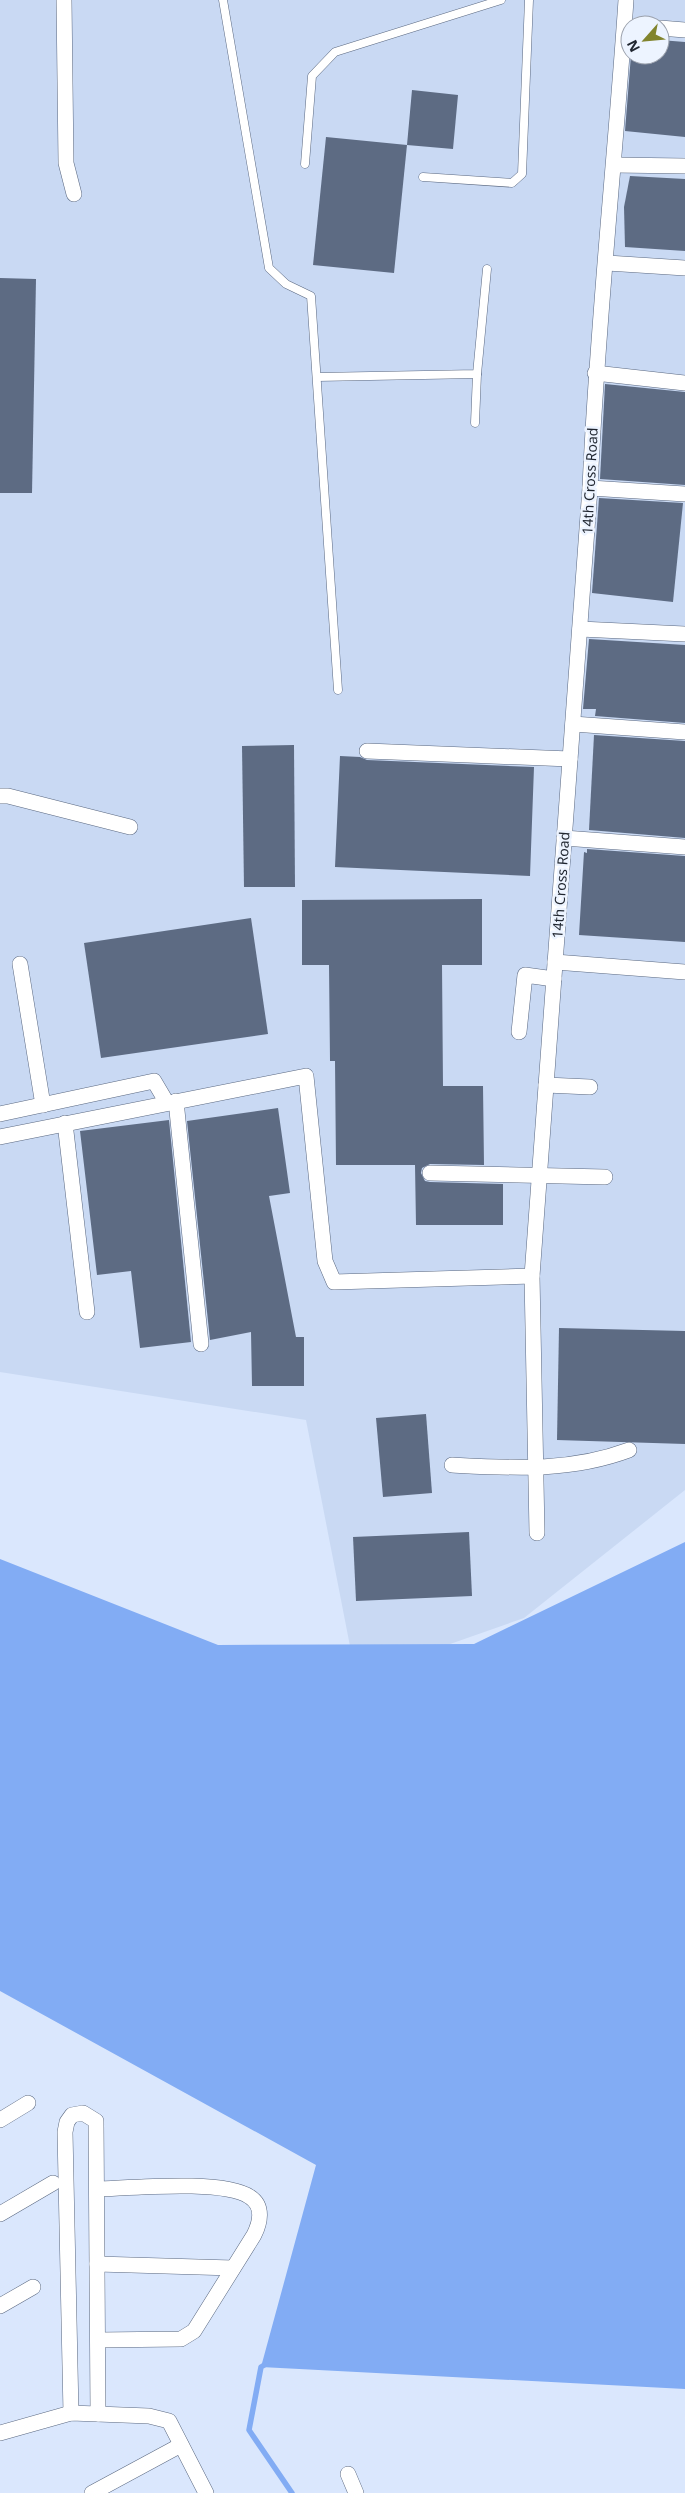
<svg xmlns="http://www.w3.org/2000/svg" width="685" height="2493" viewBox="0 0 685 2493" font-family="'Noto Sans',sans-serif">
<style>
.built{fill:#c9d9f3;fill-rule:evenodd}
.water{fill:#82acf4}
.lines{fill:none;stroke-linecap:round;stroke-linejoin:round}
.stream{stroke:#82acf4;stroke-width:5.5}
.building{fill:#5d6b83}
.lane-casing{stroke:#5a6880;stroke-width:9}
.street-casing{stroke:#5a6880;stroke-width:16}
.lane{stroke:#fff;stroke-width:8}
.street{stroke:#fff;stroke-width:15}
.labels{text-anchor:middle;stroke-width:5;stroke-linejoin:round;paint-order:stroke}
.street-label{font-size:14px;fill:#1f252f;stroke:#edf4ff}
</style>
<rect width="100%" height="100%" fill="#dae7fd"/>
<path class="built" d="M0,0h685v1490l-161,128 -168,59 -50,-257 -306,-48zM630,25h30v30h-30z"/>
<polygon class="water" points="685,1542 685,2389 261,2367 316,2165 0,1991 0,1559 218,1645 474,1644"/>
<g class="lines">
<polyline class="stream" points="266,2364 261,2367 249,2430 292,2493"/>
</g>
<g class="building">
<polygon points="660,40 685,42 685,137 625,131 631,55 660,55"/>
<polygon points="412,90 458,95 453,149 407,145"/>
<polygon points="326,137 407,145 394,273 313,265"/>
<polygon points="630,176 685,179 685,251 625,247 624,207"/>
<polygon points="0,278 36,279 32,493 0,493"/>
<polygon points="605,384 685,392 685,485 600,479"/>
<polygon points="599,498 683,503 673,602 592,593"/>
<polygon points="589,639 685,645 685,723 595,716 596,709 583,709"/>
<polygon points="594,735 685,741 685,838 589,830"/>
<polygon points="294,745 295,887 244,887 242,746"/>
<polygon points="340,756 360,757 367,760 534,767 530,876 335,867"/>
<polygon points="587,849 685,856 685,942 579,935 584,852 587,853"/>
<polygon points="482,899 482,965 442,965 443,1086 483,1086 484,1165 430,1164 422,1168 421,1173 425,1181 430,1182 503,1184 503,1225 416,1225 415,1165 336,1165 335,1061 330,1061 329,965 302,965 302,900"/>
<polygon points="251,918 268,1034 101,1058 84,943"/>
<polygon points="278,1108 290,1193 269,1196 296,1337 304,1337 304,1386 252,1386 251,1332 210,1340 187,1121"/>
<polygon points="169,1120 191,1342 140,1348 131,1271 97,1275 80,1131"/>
<polygon points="559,1328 685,1331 685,1444 557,1440"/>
<polygon points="426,1414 432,1493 383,1497 376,1418"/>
<polygon points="469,1532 472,1596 356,1601 353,1537"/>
</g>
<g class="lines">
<defs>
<g id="lane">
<polyline points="223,0 269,268 286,284 311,296 338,690"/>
<polyline points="305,164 312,76 335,52 501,0"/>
<polyline points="423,177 512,183 522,174 529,0"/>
<polyline points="317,377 477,374 487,269"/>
<polyline points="475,423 477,374"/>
</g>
<g id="street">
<polyline points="64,0 66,163 74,194"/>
<polyline points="660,28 685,30"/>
<polyline points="614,165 685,166"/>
<polyline points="607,263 685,268"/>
<polyline points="595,373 685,383"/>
<polyline points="590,488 685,494"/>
<polyline points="580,629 685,634"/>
<polyline points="573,724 685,732"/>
<polyline points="367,751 570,759"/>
<polyline points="0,796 8,796 130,827"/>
<polyline points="564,838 685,847"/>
<polyline points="555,962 685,972"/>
<polyline points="20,964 43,1105"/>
<polyline points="519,1032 525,975 554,979"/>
<polyline points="546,1085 590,1087"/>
<polyline points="176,1101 201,1344"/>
<polyline points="0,1114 154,1081 167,1103"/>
<polyline points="65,1123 87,1312"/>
<polyline points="0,1137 306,1076 325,1261 334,1282 532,1276"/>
<polyline points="430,1173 605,1177"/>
<path d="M452,1465c61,3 118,7 177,-15"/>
<path d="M537,1533l-5,-257 58,-788c7,-163 25,-325 36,-488"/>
<polyline points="0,2120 28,2103"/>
<path d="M97,2189c34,-1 127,-10 153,8 14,9 10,26 4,38l-60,96 -13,8 -83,1"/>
<polyline points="0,2214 53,2183"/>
<polyline points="97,2264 233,2268"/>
<polyline points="0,2306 33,2287"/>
<polyline points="71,2413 65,2132 67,2122 72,2115 83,2113 96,2121 98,2414"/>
<polyline points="0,2433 71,2413 149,2416 169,2421 206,2493"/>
<polyline points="348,2474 356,2493"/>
<polyline points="92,2493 181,2445"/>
</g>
</defs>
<use href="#lane" class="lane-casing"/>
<use href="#street" class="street-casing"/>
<use href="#lane" class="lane"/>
<use href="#street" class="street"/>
</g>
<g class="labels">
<g class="street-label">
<text transform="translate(590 481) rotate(-87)" y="5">14th Cross Road</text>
<text transform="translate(561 885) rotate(-86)" y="5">14th Cross Road</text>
</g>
</g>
<g transform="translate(645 40) rotate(243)"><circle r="24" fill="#edf4ff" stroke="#9ba1ac"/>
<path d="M0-4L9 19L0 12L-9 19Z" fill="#81842e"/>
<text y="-8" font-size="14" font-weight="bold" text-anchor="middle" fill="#1f252f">N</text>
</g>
</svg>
